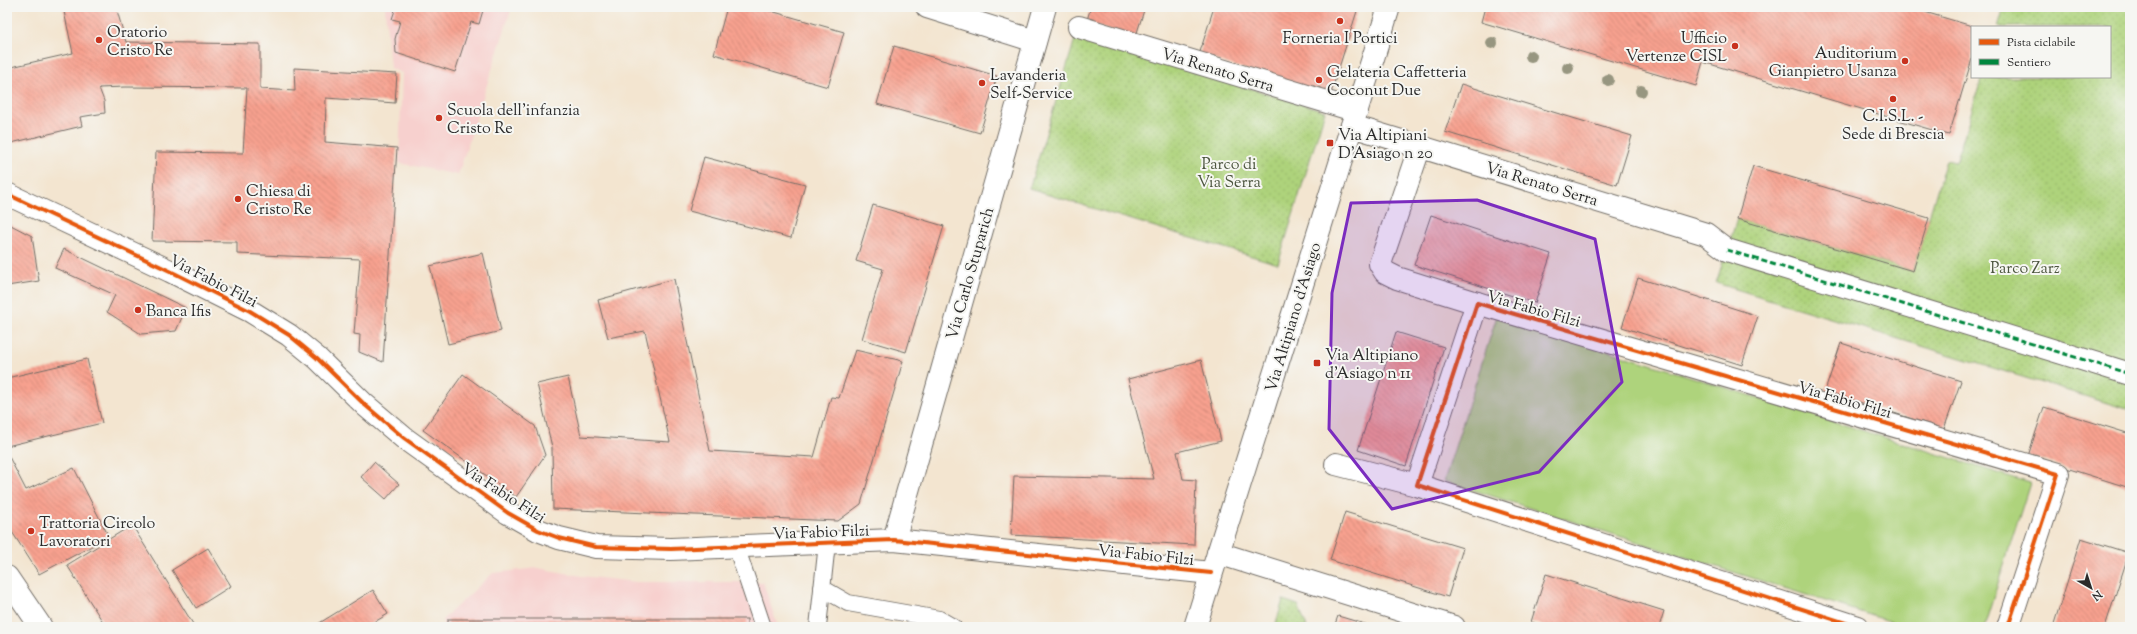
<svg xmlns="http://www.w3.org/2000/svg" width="2137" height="634" viewBox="0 0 2137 634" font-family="'Sorts Mill Goudy',serif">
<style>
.built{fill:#f7d0ce}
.park{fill:url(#park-dots);stroke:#6c7f54}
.garden{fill:#aed37c;stroke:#6c7f54}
.building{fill:url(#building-back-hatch)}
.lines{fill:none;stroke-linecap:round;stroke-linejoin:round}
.lane-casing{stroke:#716c65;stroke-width:18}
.street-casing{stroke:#716c65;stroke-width:24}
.lane{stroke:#fff;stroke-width:16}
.street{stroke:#fff;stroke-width:22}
.quiet{stroke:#00873e;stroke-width:3;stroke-dasharray:6 3;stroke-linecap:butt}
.cycleway-casing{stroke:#f6f6f2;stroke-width:6}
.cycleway{stroke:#e8590c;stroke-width:4}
.tree{fill:#979680}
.marked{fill:#7b2cbf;fill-opacity:0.2;stroke:#7b2cbf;stroke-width:3;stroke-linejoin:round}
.poi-dot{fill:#c8321e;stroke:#f6f6f2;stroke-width:1.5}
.labels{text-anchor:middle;stroke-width:4;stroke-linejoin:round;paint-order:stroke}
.poi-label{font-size:16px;fill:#2b2b2b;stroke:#f6f6f2;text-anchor:start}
.street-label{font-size:16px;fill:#2b2b2b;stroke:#f6f6f2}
.park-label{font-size:16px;fill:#4c553f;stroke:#f6f6f2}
</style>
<defs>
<pattern id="park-dots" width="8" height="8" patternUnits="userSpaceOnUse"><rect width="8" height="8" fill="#aed37c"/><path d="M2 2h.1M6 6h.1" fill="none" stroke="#96b56b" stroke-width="1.8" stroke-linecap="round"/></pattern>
<pattern id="building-back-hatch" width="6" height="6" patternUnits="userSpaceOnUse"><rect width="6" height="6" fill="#f8a18f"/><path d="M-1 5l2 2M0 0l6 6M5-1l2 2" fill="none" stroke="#c98375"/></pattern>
</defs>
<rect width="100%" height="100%" fill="#f6f6f2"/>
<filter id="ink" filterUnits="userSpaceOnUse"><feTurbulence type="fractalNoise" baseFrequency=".025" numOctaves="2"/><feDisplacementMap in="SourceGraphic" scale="8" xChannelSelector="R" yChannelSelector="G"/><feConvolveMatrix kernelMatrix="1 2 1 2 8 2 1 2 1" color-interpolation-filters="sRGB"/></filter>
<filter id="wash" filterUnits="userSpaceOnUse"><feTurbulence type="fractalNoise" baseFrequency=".012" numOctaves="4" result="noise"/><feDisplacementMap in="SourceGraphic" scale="16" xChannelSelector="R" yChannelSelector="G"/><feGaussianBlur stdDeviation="0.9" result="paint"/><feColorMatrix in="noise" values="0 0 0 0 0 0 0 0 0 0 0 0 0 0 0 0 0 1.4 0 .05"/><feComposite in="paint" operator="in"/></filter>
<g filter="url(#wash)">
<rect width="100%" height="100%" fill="#f3e5d0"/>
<g class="built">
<polygon points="385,7 512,7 458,175 399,163 402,73 390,68"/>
<polygon points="538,568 581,576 637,582 763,582 778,627 443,627 443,619 493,573"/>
</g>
<g class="park">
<polygon points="2004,7 2130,7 2130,410 1716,283 1737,219 1913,271 1946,160 1956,162 1982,77 2110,77 2110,27 1998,27"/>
<polygon points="1076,36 1325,111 1278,264 1029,189"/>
<polygon points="1283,600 1298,605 1307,627 1275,627"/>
</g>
<polygon class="garden" points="1497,316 2030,483 1984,627 1908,627 1444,481"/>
<g id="blocks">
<g class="building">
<polygon points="63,7 116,7 126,42 260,44 260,89 295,91 294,68 397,74 395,103 326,98 325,142 397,148 383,362 359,352 360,335 354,334 360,259 237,254 237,242 152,241 156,152 243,153 247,88 125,87 99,88 104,101 105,113 80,117 82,126 7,144 7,68 73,53"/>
<polygon points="396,7 484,7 479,24 471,22 455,72 396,53 395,39 400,21 392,19"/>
<polygon points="727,7 757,7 844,32 828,87 714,54"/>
<polygon points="1091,7 1145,7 1135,39 1086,23"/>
<polygon points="1214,7 1358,8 1330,96 1199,55"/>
<polygon points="1485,7 1908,7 1972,26 1972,59 1949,135 1703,62 1696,86 1481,22"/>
<polygon points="894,46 997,76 980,133 877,104"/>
<polygon points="1461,84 1632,136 1617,185 1445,132"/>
<polygon points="704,157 805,184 791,238 689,211"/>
<polygon points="1753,166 1929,218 1913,271 1737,219"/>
<polygon points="873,205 944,226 906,352 862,339 883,269 856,261"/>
<polygon points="1431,215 1551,254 1535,303 1414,265"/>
<polygon points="7,223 32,236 39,281 7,286"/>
<polygon points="64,249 186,308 176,331 141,334 107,312 115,295 55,268"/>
<polygon points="483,253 501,331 448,344 430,266"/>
<polygon points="1638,278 1758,316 1742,365 1622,327"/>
<polygon points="674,279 710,451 814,457 831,397 839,398 855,350 903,361 861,504 838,521 553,509 552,447 537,384 568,377 581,436 670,442 645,331 608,338 598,300"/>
<polygon points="1396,332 1444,347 1406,466 1358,450"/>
<polygon points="1841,343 1961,381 1944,429 1825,391"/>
<polygon points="87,359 102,423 7,446 7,378"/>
<polygon points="1201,360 1221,441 1177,452 1183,479 1196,480 1194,545 1011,535 1014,476 1154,479 1128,379"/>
<polygon points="463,374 535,426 545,455 516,497 423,430"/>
<polygon points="2044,407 2130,434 2130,488 2028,456"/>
<polygon points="7,453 26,490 74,468 109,537 39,574 7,524"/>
<polygon points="374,462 399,484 386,499 361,477"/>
<polygon points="1345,512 1463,548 1448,597 1330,560"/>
<polygon points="132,525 193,624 188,627 106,627 67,565"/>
<polygon points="2081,538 2129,553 2105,627 2053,627"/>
<polygon points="208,548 231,586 196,608 172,570"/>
<polygon points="1546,574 1664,611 1659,627 1546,627 1531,622"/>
<polygon points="373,590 388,614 366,627 313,627"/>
<polygon points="1338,616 1375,627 1334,627"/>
<rect x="448" y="619" width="299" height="8"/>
</g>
</g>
</g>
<g filter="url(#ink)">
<use href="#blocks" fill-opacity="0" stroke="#716c65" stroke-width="1"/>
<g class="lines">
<defs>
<g id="lane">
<polyline points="736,546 763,627"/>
<polyline points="822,588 848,603 939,619 953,627"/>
<polyline points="818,627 827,543"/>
</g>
<g id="street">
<polyline points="927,7 1035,41"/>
<polyline points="1079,27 1357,111"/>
<polyline points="1352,126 1706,234 1727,250 2130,374"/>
<polyline points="1420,146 1380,264 1385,272 1397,278 1477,303"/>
<polyline points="7,194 170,271 250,311 289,335 317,358 365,405 404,438 508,513 538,530 559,538 596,547 671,549 894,540 1211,573"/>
<polyline points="1336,464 1417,485"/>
<polyline points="894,540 1045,7"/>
<polyline points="1218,553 1454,627"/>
<polyline points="7,577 41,627"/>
<polyline points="1195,627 1389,7"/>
<polyline points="1858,627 1417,485 1477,303 2058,474 2008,627"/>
</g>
</defs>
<use href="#lane" class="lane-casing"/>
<use href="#street" class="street-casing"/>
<use href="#lane" class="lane"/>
<use href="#street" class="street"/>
<polyline class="quiet" points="1727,250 2130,374"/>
<defs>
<g id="cycleway">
<polyline points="7,194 170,271 250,311 289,335 317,358 365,405 404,438 508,513 538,530 559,538 596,547 671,549 894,540 1211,573"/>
<polyline points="1858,627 1417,485 1477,303 2058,474 2008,627"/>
</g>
</defs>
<use href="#cycleway" class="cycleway-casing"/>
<use href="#cycleway" class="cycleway"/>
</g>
<g class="tree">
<circle cx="1492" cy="43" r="6"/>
<circle cx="1531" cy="56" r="6"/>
<circle cx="1568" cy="68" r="6"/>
<circle cx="1608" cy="80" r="6"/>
<circle cx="1641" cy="91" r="6"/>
</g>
</g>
<path class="marked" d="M1477,200l118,39 27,143 -83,90 -147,37 -63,-80 3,-136 19,-90z"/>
<g class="poi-dot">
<circle cx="1340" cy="21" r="4"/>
<circle cx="99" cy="40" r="4"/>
<circle cx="1735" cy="46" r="4"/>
<circle cx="1905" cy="61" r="4"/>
<circle cx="1319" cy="80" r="4"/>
<circle cx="982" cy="83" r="4"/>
<circle cx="1893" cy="99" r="4"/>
<circle cx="439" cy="118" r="4"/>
<rect x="1326" y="139" width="8" height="8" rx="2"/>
<circle cx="238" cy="199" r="4"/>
<circle cx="138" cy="310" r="4"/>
<rect x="1313" y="359" width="8" height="8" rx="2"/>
<circle cx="31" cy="531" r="4"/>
</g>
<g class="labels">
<g class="poi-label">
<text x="107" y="37">Oratorio<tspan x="107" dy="18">Cristo Re</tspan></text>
<text x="1340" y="43" text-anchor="middle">Forneria I Portici</text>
<text x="1727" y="43" text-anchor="end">Ufficio<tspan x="1727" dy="18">Vertenze CISL</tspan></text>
<text x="1897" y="58" text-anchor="end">Auditorium<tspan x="1897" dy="18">Gianpietro Usanza</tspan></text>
<text x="1327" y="77">Gelateria Caffetteria<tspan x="1327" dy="18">Coconut Due</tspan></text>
<text x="990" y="80">Lavanderia<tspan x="990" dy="18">Self-Service</tspan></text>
<text x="447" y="115">Scuola dell'infanzia<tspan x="447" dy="18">Cristo Re</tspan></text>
<text x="1893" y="121" text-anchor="middle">C.I.S.L. -<tspan x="1893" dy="18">Sede di Brescia</tspan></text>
<text x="1338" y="140">Via Altipiani<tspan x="1338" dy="18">D'Asiago n 20</tspan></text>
<text x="246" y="196">Chiesa di<tspan x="246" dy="18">Cristo Re</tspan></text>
<text x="146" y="316">Banca Ifis</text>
<text x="1325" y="360">Via Altipiano<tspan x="1325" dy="18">d'Asiago n 11</tspan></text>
<text x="39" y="528">Trattoria Circolo<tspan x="39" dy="18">Lavoratori</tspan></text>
</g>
<g class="street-label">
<text transform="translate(1218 69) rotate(17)" y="6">Via Renato Serra</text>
<text transform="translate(1542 183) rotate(17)" y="6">Via Renato Serra</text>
<text transform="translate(969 273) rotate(-74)" y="6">Via Carlo Stuparich</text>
<text transform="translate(214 280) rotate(27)" y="6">Via Fabio Filzi</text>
<text transform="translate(1534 308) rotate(16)" y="6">Via Fabio Filzi</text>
<text transform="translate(1292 317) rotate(-73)" y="6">Via Altipiano d'Asiago</text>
<text transform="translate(1845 399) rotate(16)" y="6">Via Fabio Filzi</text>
<text transform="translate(504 492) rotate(33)" y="6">Via Fabio Filzi</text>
<text transform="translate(821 531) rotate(-2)" y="6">Via Fabio Filzi</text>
<text transform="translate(1146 554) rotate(6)" y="6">Via Fabio Filzi</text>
</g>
<g class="park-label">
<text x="1229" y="169">Parco di<tspan x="1229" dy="18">Via Serra</tspan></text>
<text x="2025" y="273">Parco Zarz</text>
</g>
</g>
<rect width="2137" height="634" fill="none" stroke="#f6f6f2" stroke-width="24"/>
<rect x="1971" y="26" width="140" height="52" fill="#f6f6f2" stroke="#a5a5a2"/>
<rect x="1979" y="39" width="20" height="6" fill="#e8590c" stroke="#a5a5a2"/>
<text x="2007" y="46" font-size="12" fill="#2b2b2b">Pista ciclabile</text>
<rect x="1979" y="59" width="20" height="6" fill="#00873e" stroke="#a5a5a2"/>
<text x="2007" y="66" font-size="12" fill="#2b2b2b">Sentiero</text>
<g transform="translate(2091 588) rotate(141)" stroke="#f6f6f2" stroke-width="3" paint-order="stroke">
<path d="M0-3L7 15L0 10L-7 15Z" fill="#2b2b2b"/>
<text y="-6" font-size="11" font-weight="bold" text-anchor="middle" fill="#2b2b2b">N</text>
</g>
</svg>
